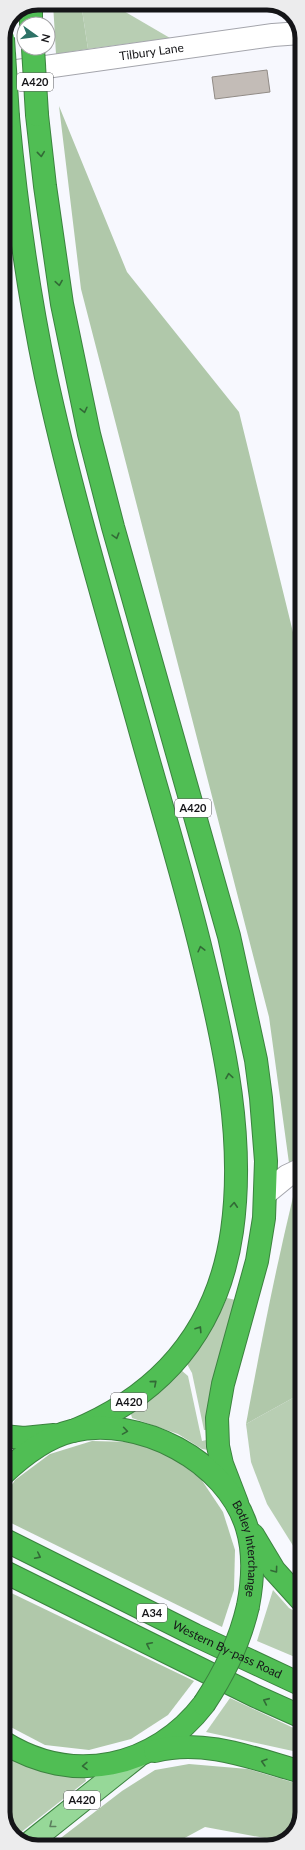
<svg xmlns="http://www.w3.org/2000/svg" width="305" height="1850" viewBox="0 0 305 1850" font-family="Lato,sans-serif">
<style>
.green{fill:#b8ceb3}
.forest{fill:#b0c8aa}
.building{fill:#c3bcb7;stroke:#918b86}
.lines{fill:none;stroke-linecap:round;stroke-linejoin:round}
.minor-casing{stroke:#a4a5ac;stroke-width:24}
.major-casing{stroke:#3b833f;stroke-width:24}
.highway-casing{stroke:#3b833f;stroke-width:24}
.minor{stroke:#fff;stroke-width:22}
.major{stroke:#96d898;stroke-width:22}
.highway{stroke:#50be54;stroke-width:22}
.highway-bridge-casing{stroke:#3b833f;stroke-width:24;stroke-linecap:butt}
.highway-bridge{stroke:#50be54;stroke-width:22}
.oneway{stroke:#326a36}
.oneway2{stroke:#5c805e}
.labels{text-anchor:middle;stroke-width:3;stroke-linejoin:round;paint-order:stroke}
.shield{fill:#fff;stroke:#5b5b5d;stroke-width:1}
.shield-label{font-size:11px;font-weight:bold;fill:#151518}
.street-label{font-size:12px;fill:#151518;stroke:#fff}
.rim{fill:none;stroke:#151518;stroke-width:5}
</style>
<rect width="100%" height="100%" fill="#f7f8fe"/>
<g class="green">
<polygon points="81,3 110,3 170,38 88,49"/>
<path d="M227,1298l13,3 -29,129h-7l-12,-57 -5,-9c16,-21 29,-42 40,-66z"/>
<polygon points="181,1370 188,1376 202,1441 211,1439 211,1448 208,1450 202,1449 178,1434 132,1418 131,1414 135,1410 167,1384"/>
<polygon points="302,1393 302,1560 267,1504 251,1462 246,1424"/>
<polygon points="273,1590 289,1608 302,1615 302,1660 257,1641"/>
<polygon points="230,1698 302,1732 302,1753 206,1732"/>
<polygon points="3,1748 84,1774 86,1781 15,1837 3,1816"/>
</g>
<g class="forest">
<polygon points="53,3 81,3 88,49 56,54"/>
<polygon points="59,106 127,272 239,412 302,669 302,1162 289,1163 269,1017 81,289"/>
<path d="M302,1192v201l-56,31c14,-76 29,-152 47,-227z"/>
<polygon points="92,1441 131,1442 169,1455 201,1479 223,1512 235,1550 234,1590 222,1627 3,1519 3,1499 15,1480 50,1454"/>
<polygon points="3,1589 194,1681 168,1715 131,1739 89,1750 45,1745 3,1723"/>
<polygon points="189,1764 248,1769 302,1785 302,1812 293,1835 281,1841 205,1827 168,1847 49,1847 122,1791 155,1770"/>
</g>
<polygon class="building" points="267,70 270,92 215,99 212,77"/>
<g class="lines">
<defs>
<g id="minor">
<path id="s1" d="M3,73l270,-38 28,-2"/>
<polyline points="265,1194 287,1176 302,1169"/>
</g>
<polyline id="major" points="28,1844 137,1757"/>
<g id="highway">
<polyline points="31,6 31,24"/>
<polyline points="37,115 45,186 62,304 89,434 113,527 229,936 256,1060 261,1098 266,1161 264,1218 257,1261 223,1384 217,1418 218,1446 222,1464 237,1503"/>
<path d="M8,117c8,87 20,174 38,260 25,115 59,228 91,342 22,80 47,159 66,239 22,89 42,181 29,273 -14,98 -69,163 -159,200"/>
<polyline points="3,1436 24,1438 54,1435"/>
<path id="s2" d="M3,1474c19,-18 44,-37 69,-43 67,-16 155,30 175,97 8,26 6,52 1,78"/>
<polyline points="253,1535 274,1570 302,1601"/>
<path id="s3" d="M3,1539l192,96 107,50"/>
<polyline points="3,1571 255,1696 302,1717"/>
<path d="M3,1742c70,44 152,26 201,-38"/>
<path d="M155,1751c49,-13 100,8 147,21"/>
</g>
</defs>
<use href="#minor" class="minor-casing"/>
<use href="#major" class="major-casing"/>
<use href="#highway" class="highway-casing"/>
<use href="#minor" class="minor"/>
<use href="#major" class="major"/>
<use href="#highway" class="highway"/>
<defs>
<g id="highway-bridge">
<polyline points="3,38 8,117"/>
<polyline points="33,48 37,115"/>
<path d="M204,1704c20,-30 36,-63 44,-98"/>
</g>
</defs>
<use href="#highway-bridge" class="highway-bridge-casing"/>
<use href="#highway-bridge" class="highway-bridge"/>
</g>
<defs><path id="oneway-chevron" d="M-2-3.5L2.5 0L-2 3.5" fill="none" stroke-width="1.6" stroke-linecap="round" stroke-linejoin="round"/></defs>
<g class="oneway">
<use href="#oneway-chevron" transform="translate(41 154) rotate(84)"/>
<use href="#oneway-chevron" transform="translate(59 283) rotate(81)"/>
<use href="#oneway-chevron" transform="translate(84 410) rotate(77)"/>
<use href="#oneway-chevron" transform="translate(116 536) rotate(74)"/>
<use href="#oneway-chevron" transform="translate(201 949) rotate(-104)"/>
<use href="#oneway-chevron" transform="translate(229 1076) rotate(-99)"/>
<use href="#oneway-chevron" transform="translate(234 1205) rotate(-86)"/>
<use href="#oneway-chevron" transform="translate(199 1329) rotate(-57)"/>
<use href="#oneway-chevron" transform="translate(154 1383) rotate(-41)"/>
<use href="#oneway-chevron" transform="translate(125 1431) rotate(9)"/>
<use href="#oneway-chevron" transform="translate(38 1556) rotate(26)"/>
<use href="#oneway-chevron" transform="translate(275 1570) rotate(54)"/>
<use href="#oneway-chevron" transform="translate(149 1645) rotate(-154)"/>
<use href="#oneway-chevron" transform="translate(266 1701) rotate(-156)"/>
<use href="#oneway-chevron" transform="translate(264 1762) rotate(-164)"/>
<use href="#oneway-chevron" transform="translate(85 1766) rotate(179)"/>
</g>
<use class="oneway2" href="#oneway-chevron" transform="translate(52 1825) rotate(142)"/>
<g class="labels">
<g class="shield">
<rect x="17" y="73" width="36" height="18" rx="3"/>
<rect x="175" y="799" width="36" height="18" rx="3"/>
<rect x="111" y="1393" width="36" height="18" rx="3"/>
<rect x="137" y="1604" width="30" height="18" rx="3"/>
<rect x="64" y="1791" width="36" height="18" rx="3"/>
</g>
<g class="shield-label">
<text x="35" y="86">A420</text>
<text x="193" y="812">A420</text>
<text x="129" y="1406">A420</text>
<text x="152" y="1617">A34</text>
<text x="82" y="1804">A420</text>
</g>
<g class="street-label">
<text dy="4" stroke="none"><textPath href="#s1" startOffset="150">Tilbury Lane</textPath></text>
<text dy="4" stroke="none"><textPath href="#s2" startOffset="320">Botley Interchange</textPath></text>
<text dy="4" stroke="none"><textPath href="#s3" startOffset="250">Western By-pass Road</textPath></text>
</g>
</g>
<path d="M0 0H305V1850H0ZM38 10H267A28 28 0 0 1 295 38V1812A28 28 0 0 1 267 1840H38A28 28 0 0 1 10 1812V38A28 28 0 0 1 38 10Z" fill="#ececed" fill-rule="evenodd"/>
<path class="rim" d="M38 10H267A28 28 0 0 1 295 38V1812A28 28 0 0 1 267 1840H38A28 28 0 0 1 10 1812V38A28 28 0 0 1 38 10Z"/>
<g transform="translate(36 36) rotate(104)"><circle r="19" fill="#ffffff" stroke="#a1a1a3"/>
<path d="M0-3L7 15L0 10L-7 15Z" fill="#2d7266"/>
<text y="-6" font-size="11" font-weight="bold" text-anchor="middle" fill="#151518">N</text>
</g>
</svg>
